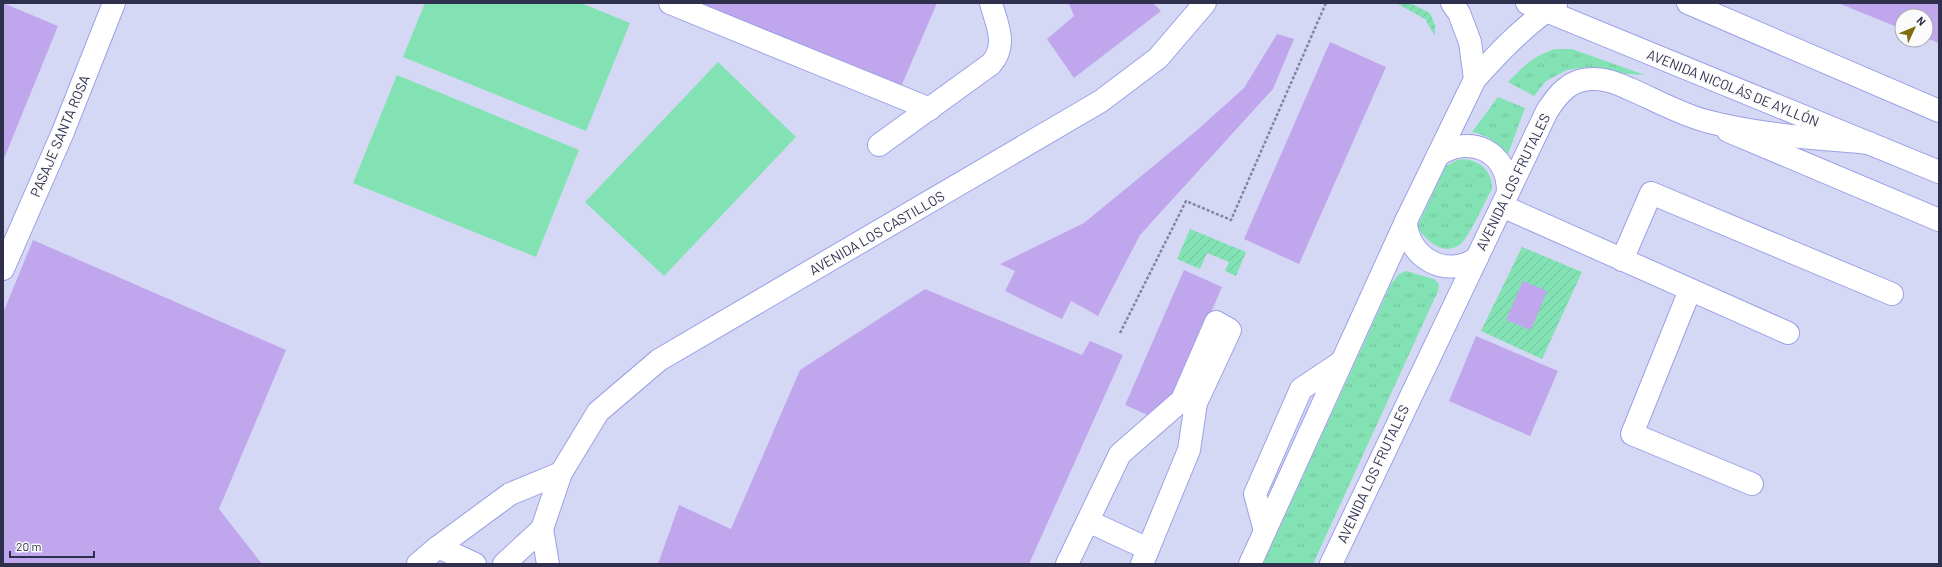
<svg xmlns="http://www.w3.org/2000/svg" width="1942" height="567" viewBox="0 0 1942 567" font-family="Barlow,sans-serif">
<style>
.grass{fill:url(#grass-tufts)}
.garden{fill:url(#garden-furrows)}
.pitch{fill:#83e2b3}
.building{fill:#c0a7ed}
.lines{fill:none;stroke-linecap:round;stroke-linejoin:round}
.minor-casing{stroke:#9ca0e6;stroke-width:24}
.major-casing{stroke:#9ca0e6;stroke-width:24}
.path{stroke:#8284a1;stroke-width:2.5;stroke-dasharray:3 2;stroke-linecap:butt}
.minor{stroke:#fff;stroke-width:22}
.major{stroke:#fff;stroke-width:22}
.labels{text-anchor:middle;stroke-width:3.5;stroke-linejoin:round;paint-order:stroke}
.street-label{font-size:14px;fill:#2f304d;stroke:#fbfbfb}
</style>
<defs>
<pattern id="grass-tufts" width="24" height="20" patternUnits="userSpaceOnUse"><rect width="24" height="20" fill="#83e2b3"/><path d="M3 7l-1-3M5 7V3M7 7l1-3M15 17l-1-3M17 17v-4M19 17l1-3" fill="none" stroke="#71c29c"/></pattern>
<pattern id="garden-furrows" width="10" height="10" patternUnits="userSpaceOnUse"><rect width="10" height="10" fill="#83e2b3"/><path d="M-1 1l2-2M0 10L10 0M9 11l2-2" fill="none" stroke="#71c29c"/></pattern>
</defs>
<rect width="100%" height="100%" fill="#d5d8f5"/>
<g class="grass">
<path d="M1555,49h17l73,26 -32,-2 -25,-6 -21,3 -21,11 -12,15 -26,-14c14,-15 27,-27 47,-33z"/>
<path d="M1498,97l27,11 -18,49c-10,-15 -18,-21 -35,-25z"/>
<path d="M1464,159c17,2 29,13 28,30 -6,11 -23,47 -30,54 -17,15 -36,-2 -45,-16l29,-61 11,-6z"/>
<polygon points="1406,271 1434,279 1439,284 1438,291 1313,564 1263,564 1391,284 1399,274"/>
</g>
<g class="garden">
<polygon points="1396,3 1410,3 1430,13 1435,25 1435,36 1425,19"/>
<polygon points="1190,229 1246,252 1236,276 1225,271 1229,262 1207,253 1200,269 1177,259"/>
<polygon points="1522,247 1582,272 1542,359 1481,331"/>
</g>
<g class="pitch">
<polygon points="425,3 581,3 630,23 586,131 403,57"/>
<polygon points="718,62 796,137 664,276 585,202"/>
<polygon points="397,75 579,150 536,257 353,183"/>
</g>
<g class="building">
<polygon points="3,3 58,26 3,161"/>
<polygon points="691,3 937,3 900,89"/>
<polygon points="1070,3 1153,3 1161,11 1074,78 1047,39 1074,16 1069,4"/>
<polygon points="1838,3 1939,3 1939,43 1926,38 1926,16 1902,16 1902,29"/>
<polygon points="1277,34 1294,39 1273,89 1140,235 1098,316 1071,301 1062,319 1005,291 1015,271 1000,264 1084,223 1196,131 1244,88"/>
<polygon points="1330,42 1386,67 1299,264 1244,239"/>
<polygon points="33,240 286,350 219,509 262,564 3,564 3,313"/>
<polygon points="1184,270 1222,287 1179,386 1150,416 1125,405"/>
<polygon points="1523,281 1547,291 1531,330 1506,320"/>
<polygon points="925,289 1082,355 1090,341 1123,355 1029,564 658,564 679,505 731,529 800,370"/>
<polygon points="1476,336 1558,371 1530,436 1449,401"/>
</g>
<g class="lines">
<defs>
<g id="minor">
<polyline points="670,3 930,109"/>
<polyline points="1728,131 1939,220"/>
<path d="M879,145l112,-81c17,-20 6,-38 0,-61"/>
<polyline points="1502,206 1788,333"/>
<polyline points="1622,260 1651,193 1892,294"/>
<polyline points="3,269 63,132 114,3"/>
<polyline points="1690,290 1632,434 1752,484"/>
<polyline points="1088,521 1148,549"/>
<polyline points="542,529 548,564"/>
<polyline points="1265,531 1255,494 1301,389 1340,363"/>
<polyline points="438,547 475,564"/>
<polyline points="418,564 438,547 510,494 561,473"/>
<polyline points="504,564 542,529 561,473 598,412 659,360 1101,101 1158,58 1205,3"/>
<polyline points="1067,564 1120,454 1182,400 1216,322 1230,330 1196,403 1189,450 1142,564"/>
</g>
<g id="major">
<polyline points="1527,3 1939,172"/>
<polyline points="1688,3 1939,111"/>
<path d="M1475,79c25,-28 49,-53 81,-75"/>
<path d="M1438,155c33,-21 69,-4 70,36"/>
<path d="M1406,221c1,36 40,59 71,37"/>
<polyline points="1250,564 1406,221 1475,79 1470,42 1459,13 1452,3"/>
<path d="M1331,564l216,-453c11,-17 23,-32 45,-32 13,-1 26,5 38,10 23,10 52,26 76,32 52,14 109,17 163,22"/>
</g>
</defs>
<use href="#minor" class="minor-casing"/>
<use href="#major" class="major-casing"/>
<polyline class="path" points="1120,333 1186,201 1231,220 1326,3"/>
<use href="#minor" class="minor"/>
<use href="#major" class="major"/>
</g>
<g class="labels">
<g class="street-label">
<text transform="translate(1733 88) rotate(22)" y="5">AVENIDA NICOLÁS DE AYLLÓN</text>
<text transform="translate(60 136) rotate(-67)" y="5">PASAJE SANTA ROSA</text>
<text transform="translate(1513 182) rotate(-64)" y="5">AVENIDA LOS FRUTALES</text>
<text transform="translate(877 233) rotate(-30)" y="5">AVENIDA LOS CASTILLOS</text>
<text transform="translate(1373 474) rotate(-65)" y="5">AVENIDA LOS FRUTALES</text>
</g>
</g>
<rect width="1942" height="567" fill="none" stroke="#2f304d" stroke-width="8"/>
<g transform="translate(1914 28) rotate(46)"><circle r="19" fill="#fbfbfb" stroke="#a9aab5"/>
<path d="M0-3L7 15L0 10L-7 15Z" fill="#7c6f0e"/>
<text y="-6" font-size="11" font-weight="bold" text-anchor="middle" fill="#2f304d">N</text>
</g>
<path d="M10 551v6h84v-6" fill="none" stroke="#2f304d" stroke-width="2"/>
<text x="16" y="551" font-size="12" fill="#2f304d" stroke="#fbfbfb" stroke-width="3" paint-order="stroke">20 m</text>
</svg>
